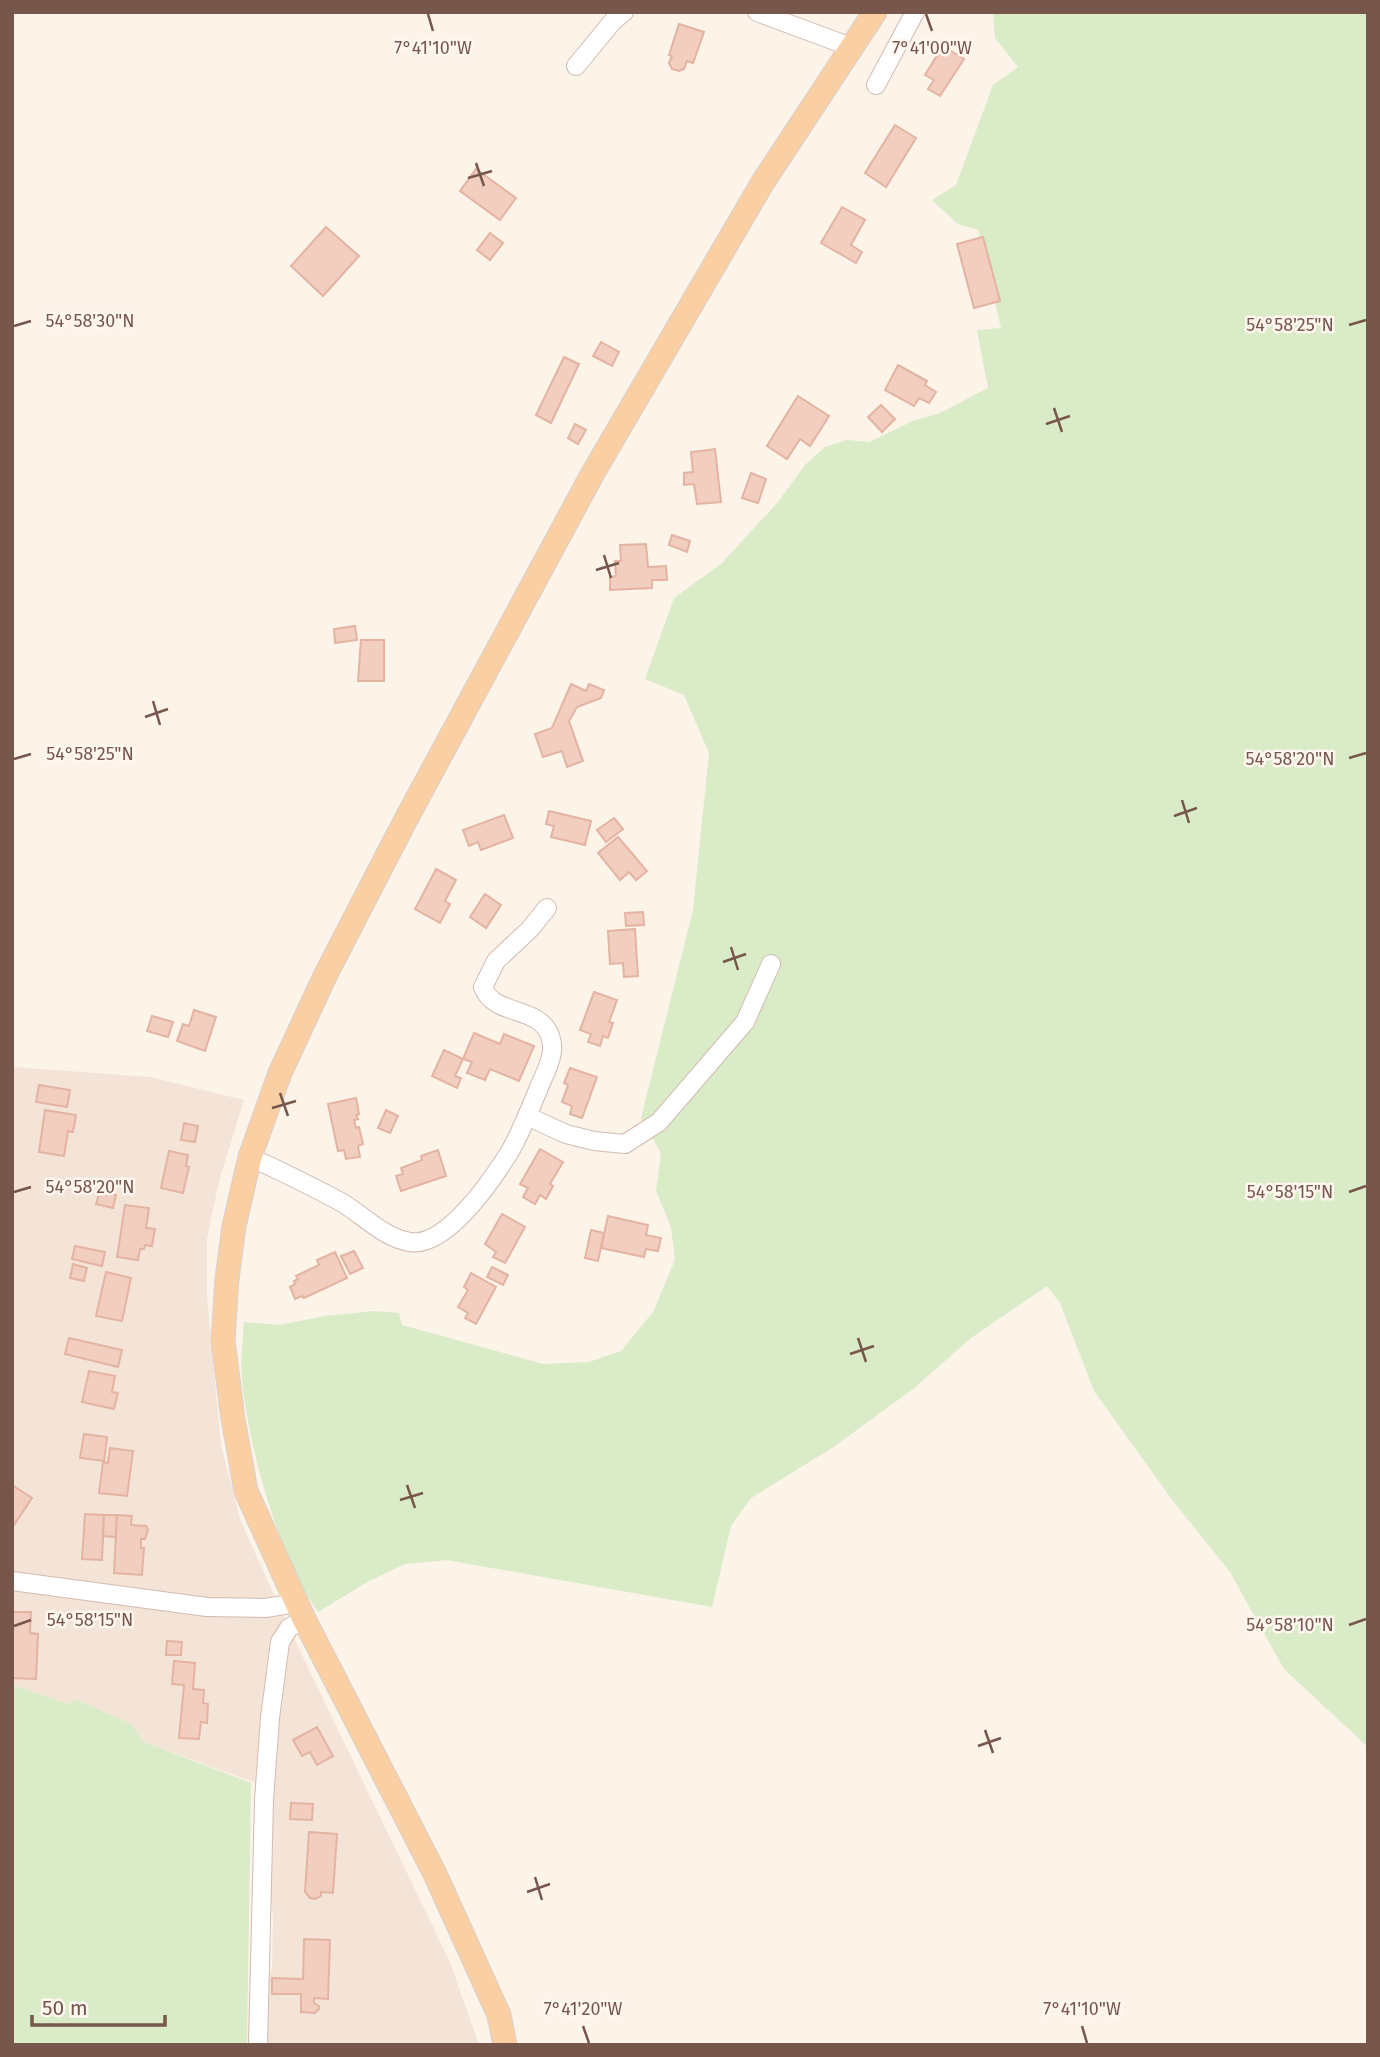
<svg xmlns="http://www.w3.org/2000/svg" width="1380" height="2057" viewBox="0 0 1380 2057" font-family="'Fira Sans',sans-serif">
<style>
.residential{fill:#f4e4d7}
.green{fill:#daebc7}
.building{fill:#f2cec1;stroke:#e4b3a1;stroke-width:2}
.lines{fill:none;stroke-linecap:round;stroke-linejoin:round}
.minor-casing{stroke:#d1bbb1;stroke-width:20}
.major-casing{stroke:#d9d0cd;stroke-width:25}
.minor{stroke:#fff;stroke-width:18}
.major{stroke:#facfa3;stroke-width:23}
.ticks{fill:none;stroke:#77564c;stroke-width:2.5}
.ticks-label{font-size:18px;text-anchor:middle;fill:#77564c;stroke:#fff7f0;stroke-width:5;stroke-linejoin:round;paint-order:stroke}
</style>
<rect width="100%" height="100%" fill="#fcf3e9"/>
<polygon class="residential" points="12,1067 150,1077 244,1100 219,1181 207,1239 207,1297 221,1445 241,1522 300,1651 450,1962 479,2045 267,2045 268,1976 272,1969 273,1917 270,1894 272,1789 144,1742 130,1723 75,1699 69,1704 12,1685"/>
<g class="green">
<path d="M1368,12v1735l-84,-78 -54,-97 -57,-71 -79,-110 -34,-88 -13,-17 -76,52 -58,51 -81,59 -81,50 -20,28 -19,81 -265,-47 -42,4 -36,17 -51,31c-40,-57 -68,-161 -76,-230 -2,-20 1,-41 2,-60l35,3 46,-9 49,-5 25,2 3,12 141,39 46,-2 32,-11 32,-39 22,-52 -4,-33 -15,-36 5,-38 -20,-35 52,-208 16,-157 -25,-58 -39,-16 29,-81 47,-34 57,-62 27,-37 20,-18 22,-7 22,2 44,-21 27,-8 48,-25 -11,-58 24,-2 -23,-98 -20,-6 -26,-24 24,-15 37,-100 25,-18 -23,-29 -2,-25z"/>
<polygon points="12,1685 69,1704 75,1699 130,1723 144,1742 251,1783 247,2045 12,2045"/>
</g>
<g class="building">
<polygon points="679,24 704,32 693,63 687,61 684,69 679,71 672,69 669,63 672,56 669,55"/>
<polygon points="943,46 964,59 940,96 928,89 934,80 925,75"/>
<polygon points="895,125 916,138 886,187 865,173"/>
<polygon points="476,169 516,198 500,220 460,191"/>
<polygon points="842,207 865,220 851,245 862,252 856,263 821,243"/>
<polygon points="326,227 359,256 323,296 291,266"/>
<polygon points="490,233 503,243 490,260 477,250"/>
<polygon points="983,237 1000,301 974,308 957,244"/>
<polygon points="601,342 619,352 612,366 593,356"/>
<polygon points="564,357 579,364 551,423 536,415"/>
<polygon points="898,365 927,381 925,385 936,392 929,403 919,398 914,406 885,390"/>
<polygon points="798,396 829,416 810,446 800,439 787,459 767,446"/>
<polygon points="881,405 895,419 882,432 868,417"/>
<polygon points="575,424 586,430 578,444 568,438"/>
<polygon points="715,449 721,502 697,504 694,484 684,485 684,473 693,472 691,452"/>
<polygon points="751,473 766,479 758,503 742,498"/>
<polygon points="672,535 690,541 687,552 669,545"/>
<polygon points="646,544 648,567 666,566 667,580 652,580 652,588 610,590 610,577 616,576 615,561 621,561 620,545"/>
<polygon points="355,626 357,640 335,643 334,629"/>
<polygon points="361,640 384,640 384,681 358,681"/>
<polygon points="571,684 586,691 589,684 604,690 601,698 577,707 569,721 583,761 567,767 562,751 543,757 535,734 552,728"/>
<polygon points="549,811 591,821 585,845 551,837 554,826 546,824"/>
<polygon points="504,815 513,838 481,850 478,842 469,846 463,830"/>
<polygon points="614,818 623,829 606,842 597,830"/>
<polygon points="618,837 647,871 636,880 629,872 620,880 598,853"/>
<polygon points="436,869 456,880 445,901 450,904 440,923 415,909"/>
<polygon points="485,894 501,905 486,928 470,917"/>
<polygon points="643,912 644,925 626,926 625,913"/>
<polygon points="635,929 638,976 624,977 623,963 610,964 608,931"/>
<polygon points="594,992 617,1000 609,1022 613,1023 608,1038 603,1036 600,1046 588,1042 591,1034 580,1030"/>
<polygon points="194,1010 216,1017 205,1051 177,1041 183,1024 189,1026"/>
<polygon points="152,1016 173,1022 168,1037 147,1031"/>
<polygon points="474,1033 500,1044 504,1034 534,1046 519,1081 490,1069 485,1080 467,1073 472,1062 463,1059"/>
<polygon points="444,1050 463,1059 455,1076 461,1078 457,1088 432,1076"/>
<polygon points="570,1068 597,1077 582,1118 570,1114 572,1106 562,1102 568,1085 564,1083"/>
<polygon points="39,1085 70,1090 67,1107 36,1102"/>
<polygon points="356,1098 359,1114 356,1115 358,1119 354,1120 356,1128 359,1127 363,1144 358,1146 360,1157 346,1159 344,1150 338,1151 328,1104"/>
<polygon points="45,1110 76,1115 73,1132 68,1131 64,1156 39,1152"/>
<polygon points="386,1110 398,1116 390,1133 378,1128"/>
<polygon points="184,1123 198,1126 195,1142 181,1140"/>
<polygon points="540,1149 563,1162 550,1184 553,1186 546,1199 540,1195 535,1204 523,1197 528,1188 520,1184"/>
<polygon points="438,1150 446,1176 401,1191 396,1176 403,1174 401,1168 422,1160 421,1156"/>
<polygon points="169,1151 188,1155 186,1166 189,1167 183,1193 161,1188"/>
<polygon points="100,1191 116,1195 113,1208 96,1204"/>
<polygon points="125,1205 149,1208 146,1228 155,1229 152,1246 145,1245 144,1249 140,1249 138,1260 117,1257"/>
<polygon points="502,1214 525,1227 505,1263 493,1257 496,1252 485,1244"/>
<polygon points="608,1216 648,1225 646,1235 661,1238 658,1251 646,1249 644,1257 601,1248"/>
<polygon points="591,1230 604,1233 598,1261 585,1258"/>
<polygon points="75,1246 105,1252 102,1266 72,1259"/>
<polygon points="354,1251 363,1268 350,1274 341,1256"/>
<polygon points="335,1252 347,1278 304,1298 302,1296 295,1299 290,1287 295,1284 294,1281 298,1279 296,1276 319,1265 317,1260"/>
<polygon points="73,1264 87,1268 84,1281 70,1278"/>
<polygon points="492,1267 508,1275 503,1285 487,1277"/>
<polygon points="106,1272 131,1278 122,1321 96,1316"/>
<polygon points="471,1273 496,1287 476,1324 465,1318 468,1313 458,1307 468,1290 464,1287"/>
<polygon points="69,1338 122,1350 118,1367 65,1354"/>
<polygon points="89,1371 115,1376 112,1392 118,1393 114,1409 82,1402"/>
<polygon points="84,1434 107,1437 104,1461 80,1458"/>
<polygon points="110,1448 133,1451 127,1496 99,1493 103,1462 108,1463"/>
<polygon points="12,1485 32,1498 12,1528"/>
<polygon points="85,1514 104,1515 102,1560 82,1559"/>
<polygon points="104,1515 117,1515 116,1537 103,1536"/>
<polygon points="117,1515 132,1516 131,1525 146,1526 148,1530 145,1539 141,1539 141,1548 144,1548 142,1575 114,1573"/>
<polygon points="12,1612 31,1612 30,1633 38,1634 36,1679 12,1678"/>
<polygon points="167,1641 182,1642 181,1655 166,1655"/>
<polygon points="174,1661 195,1663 193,1689 204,1690 203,1703 208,1704 207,1723 201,1722 199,1739 179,1738 184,1685 172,1684"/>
<polygon points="317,1727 333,1756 317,1765 310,1752 302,1756 293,1740"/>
<polygon points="291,1803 313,1804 312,1820 290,1819"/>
<polygon points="309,1832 337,1834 333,1893 321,1892 321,1896 315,1899 310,1898 305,1892"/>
<polygon points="304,1939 330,1940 328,1999 314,1998 314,2003 319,2006 319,2009 315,2013 301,2012 301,1994 272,1994 272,1978 303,1979"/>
</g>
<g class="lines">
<defs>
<g id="minor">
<polyline points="757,12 851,47"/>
<polyline points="576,66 613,21 624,12"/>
<polyline points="876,85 915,12"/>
<polyline points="527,1116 566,1134 594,1141 625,1144 659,1122 745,1022 771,964"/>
<path d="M250,1157c31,14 61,29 91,45 22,13 43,36 69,40 36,6 82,-62 99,-89 12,-20 20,-42 29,-63 6,-16 18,-34 13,-51 -9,-35 -57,-21 -68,-52l13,-26 34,-32 17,-21"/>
<polyline points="12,1581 207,1607 265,1608 297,1603"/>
<polyline points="258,2045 264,1800 270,1718 280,1642 289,1628 304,1619"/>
</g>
<polyline id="major" points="505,2045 499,2015 435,1874 304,1619 246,1491 233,1419 223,1340 227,1279 234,1226 250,1157 280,1073 325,976 404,823 593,473 763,182 875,12"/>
</defs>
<use href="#minor" class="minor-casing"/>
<use href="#major" class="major-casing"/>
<use href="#minor" class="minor"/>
<use href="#major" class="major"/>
</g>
<path class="ticks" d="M428,14l5,17M926,14l6,17M476,163l8,23M468,178l24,-7M1349,325l17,-5M14,326l17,-5M1054,408l8,24M1046,424l24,-8M604,555l7,23M596,570l23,-7M153,701l7,24M145,717l23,-8M1349,758l17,-5M14,759l17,-5M1182,800l7,23M1174,816l23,-8M731,947l7,23M723,962l23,-8M280,1093l8,23M272,1108l24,-7M14,1192l17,-5M1349,1192l17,-6M858,1338l8,24M850,1354l24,-8M407,1485l8,23M400,1500l23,-7M1349,1625l17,-6M14,1626l17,-6M985,1730l8,23M978,1746l23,-8M535,1877l7,23M527,1892l23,-8M583,2026l6,17M1082,2026l5,17"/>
<g class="ticks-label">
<text x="433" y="54">7°41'10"W</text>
<text x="932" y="54">7°41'00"W</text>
<text x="90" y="327">54°58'30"N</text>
<text x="1290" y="331">54°58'25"N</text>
<text x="90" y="760">54°58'25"N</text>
<text x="1290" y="765">54°58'20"N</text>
<text x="90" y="1193">54°58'20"N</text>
<text x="1290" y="1198">54°58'15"N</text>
<text x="90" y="1626">54°58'15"N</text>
<text x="1290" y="1631">54°58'10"N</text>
<text x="583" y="2015">7°41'20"W</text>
<text x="1082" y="2015">7°41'10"W</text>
</g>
<rect width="1380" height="2057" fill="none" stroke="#77564c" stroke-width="28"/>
<path d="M32 2015v10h133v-10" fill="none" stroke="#77564c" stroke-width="3.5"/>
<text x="42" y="2015" font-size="21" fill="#77564c" stroke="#fff7f0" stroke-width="5" paint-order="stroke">50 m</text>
</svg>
